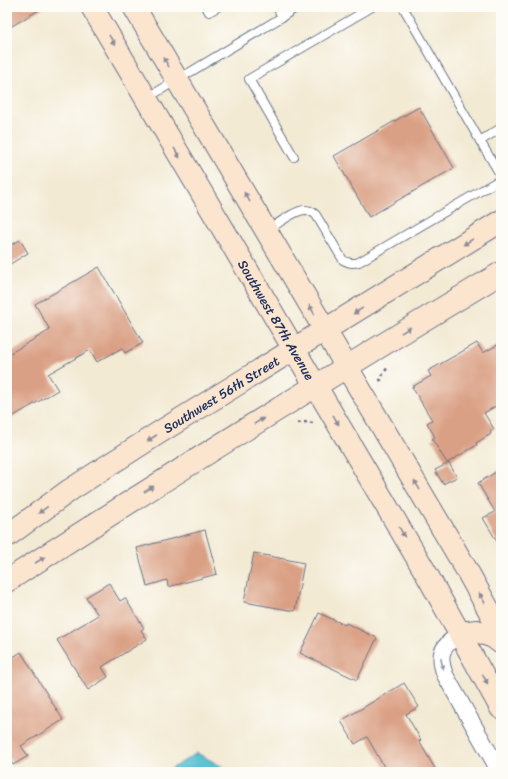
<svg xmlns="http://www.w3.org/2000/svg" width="508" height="779" viewBox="0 0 508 779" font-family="Sriracha,sans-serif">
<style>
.water{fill:#59c3d4;stroke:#3a7999}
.building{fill:#daa085}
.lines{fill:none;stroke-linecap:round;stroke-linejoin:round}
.lane-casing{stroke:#677087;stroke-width:10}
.street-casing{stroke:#677087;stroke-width:18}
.secondary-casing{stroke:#677087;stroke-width:24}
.path{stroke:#677087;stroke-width:2.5;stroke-dasharray:3 3;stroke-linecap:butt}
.lane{stroke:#fff;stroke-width:8}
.street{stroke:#fff;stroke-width:16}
.secondary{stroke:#fbe5cf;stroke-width:22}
.oneway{fill:#8b8a96}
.oneway2{fill:#8d97ae}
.labels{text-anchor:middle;stroke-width:3;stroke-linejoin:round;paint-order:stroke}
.street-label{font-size:13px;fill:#1b2f5e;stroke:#fdfcf7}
</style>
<rect width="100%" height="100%" fill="#fdfcf7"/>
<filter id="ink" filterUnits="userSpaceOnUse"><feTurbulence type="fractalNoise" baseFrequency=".025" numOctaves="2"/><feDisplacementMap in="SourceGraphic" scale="8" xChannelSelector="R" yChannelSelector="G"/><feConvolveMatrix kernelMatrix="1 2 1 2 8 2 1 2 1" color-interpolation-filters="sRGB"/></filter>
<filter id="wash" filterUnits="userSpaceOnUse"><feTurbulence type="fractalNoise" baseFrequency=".012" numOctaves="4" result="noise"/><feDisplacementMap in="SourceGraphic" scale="16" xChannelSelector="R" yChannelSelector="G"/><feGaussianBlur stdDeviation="0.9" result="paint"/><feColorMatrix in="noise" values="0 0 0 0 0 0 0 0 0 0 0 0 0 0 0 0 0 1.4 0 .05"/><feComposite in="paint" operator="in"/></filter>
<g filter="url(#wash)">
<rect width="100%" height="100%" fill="#f3ead4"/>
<polygon class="water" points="197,753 232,772 166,772"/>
<g id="blocks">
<g class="building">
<polygon points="7,7 44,7 7,29"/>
<polygon points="419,107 454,168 369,217 334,156"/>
<polygon points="20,240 28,253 7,266 7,247"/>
<polygon points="99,267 143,343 125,353 122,348 97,362 90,350 48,374 58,390 7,420 7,355 50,330 35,304"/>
<polygon points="477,343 483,353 501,343 501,403 484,413 494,429 490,432 491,434 476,443 477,445 447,463 432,439 435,437 427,423 432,420 412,387 431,376 428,371"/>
<polygon points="449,463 457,477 443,484 435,470"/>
<polygon points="501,469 501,548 483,518 495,512 478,483"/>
<polygon points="205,530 217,574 168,587 167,580 147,586 137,548"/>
<polygon points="254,553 304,563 295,611 244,602"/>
<polygon points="109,583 120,601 125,598 144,628 141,630 147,639 102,667 108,677 88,690 57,640 98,615 86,597"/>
<polygon points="319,613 345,625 346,623 377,638 357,680 300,653"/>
<polygon points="21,652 63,720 21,746 28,756 13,765 7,756 7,661"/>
<polygon points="404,683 419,707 406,714 421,740 419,741 437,772 387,772 367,737 355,744 341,721"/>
</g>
</g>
</g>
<g filter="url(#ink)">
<use href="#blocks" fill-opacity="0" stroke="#677087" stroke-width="1"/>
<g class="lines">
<defs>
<g id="lane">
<polyline points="206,7 209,12 218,7"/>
<polyline points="277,7 282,17"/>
<polyline points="403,7 480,141"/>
<polyline points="147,98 282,17 297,7"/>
<polyline points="501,128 480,141 501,176"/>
<polyline points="294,157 249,79 372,7"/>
<path d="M268,230c8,-5 27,-20 37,-20 4,0 8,2 11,5l27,45c6,3 9,4 16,2l142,-83"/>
</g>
<path id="street" d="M460,633c-18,14 -23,20 -15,42l55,97"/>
<g id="secondary">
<path id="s1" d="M92,7l334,566 75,135"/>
<polyline points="134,7 465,567 501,632"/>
<path id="s2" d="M7,536l63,-46 90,-58 341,-211"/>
<path d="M7,581c163,-106 328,-208 494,-308"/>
<polyline points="460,633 477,631 493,637 501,643"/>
</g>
</defs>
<use href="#lane" class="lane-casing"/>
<use href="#street" class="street-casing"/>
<use href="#secondary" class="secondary-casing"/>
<g class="path">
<polyline points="379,380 381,380 383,374 388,367"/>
<polyline points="298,423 307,422 313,423"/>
</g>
<use href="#lane" class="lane"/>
<use href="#street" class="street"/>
<use href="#secondary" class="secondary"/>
</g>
<defs><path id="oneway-solid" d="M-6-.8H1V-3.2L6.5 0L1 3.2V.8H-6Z"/></defs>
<g class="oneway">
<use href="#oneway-solid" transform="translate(112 40) rotate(59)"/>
<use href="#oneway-solid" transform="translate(166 62) rotate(-121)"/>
<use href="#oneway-solid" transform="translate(177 153) rotate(60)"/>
<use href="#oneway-solid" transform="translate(247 197) rotate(-121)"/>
<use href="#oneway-solid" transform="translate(468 242) rotate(148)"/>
<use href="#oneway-solid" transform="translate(312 310) rotate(-120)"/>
<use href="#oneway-solid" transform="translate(358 311) rotate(148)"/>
<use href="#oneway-solid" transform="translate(406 330) rotate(-31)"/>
<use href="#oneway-solid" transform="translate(336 420) rotate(60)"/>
<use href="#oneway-solid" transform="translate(259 421) rotate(-31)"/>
<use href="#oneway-solid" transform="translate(152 438) rotate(147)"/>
<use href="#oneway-solid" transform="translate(417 485) rotate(-121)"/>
<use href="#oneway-solid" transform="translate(149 489) rotate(-32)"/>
<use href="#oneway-solid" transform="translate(43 510) rotate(144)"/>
<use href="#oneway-solid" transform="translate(402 532) rotate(60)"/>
<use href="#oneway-solid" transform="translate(40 560) rotate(-33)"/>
<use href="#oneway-solid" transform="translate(482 598) rotate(-119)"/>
<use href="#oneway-solid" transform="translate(485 679) rotate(61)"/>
</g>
<use class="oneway2" href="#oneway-solid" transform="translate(442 664) rotate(78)"/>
</g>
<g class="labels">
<g class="street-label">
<text dy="5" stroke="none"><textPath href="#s1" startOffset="363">Southwest 87th Avenue</textPath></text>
<text dy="5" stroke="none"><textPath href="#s2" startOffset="257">Southwest 56th Street</textPath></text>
</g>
</g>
<rect width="508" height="779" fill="none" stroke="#fdfcf7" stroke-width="24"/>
</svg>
